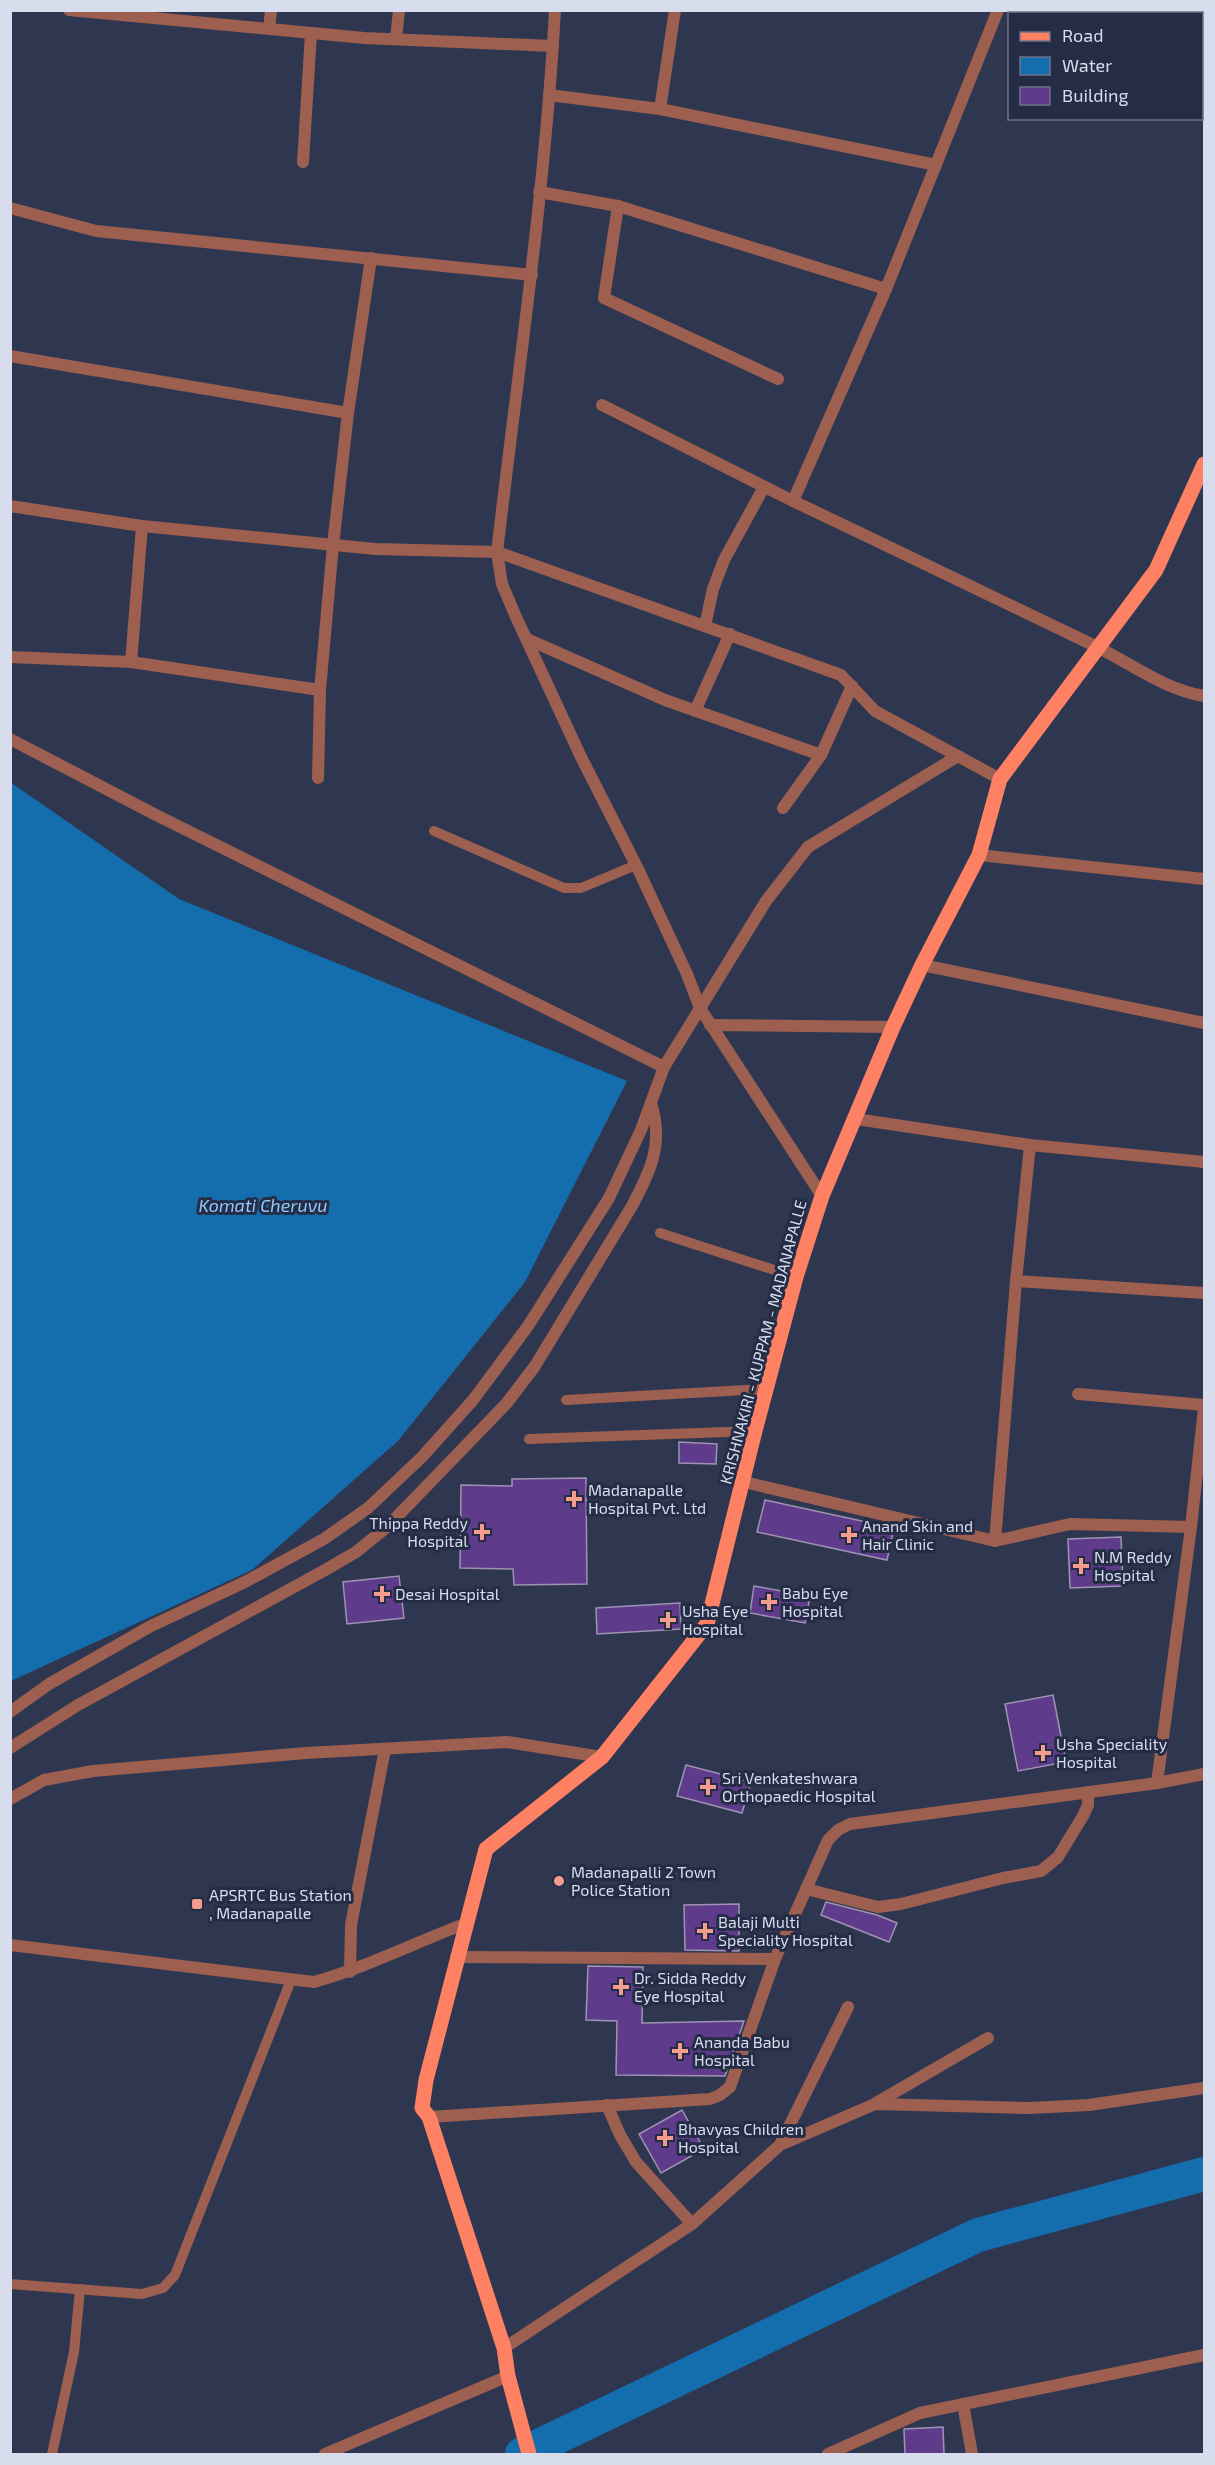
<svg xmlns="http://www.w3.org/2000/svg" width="1215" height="2465" viewBox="0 0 1215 2465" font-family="'Exo 2',sans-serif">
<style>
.water{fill:#146dad}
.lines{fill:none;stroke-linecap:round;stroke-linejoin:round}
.river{stroke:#146dad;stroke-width:34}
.building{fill:#5f3c8b;stroke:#9e93b2;stroke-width:1.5}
.service{stroke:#9d5f50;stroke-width:10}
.pedestrian{stroke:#9d5f50;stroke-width:12}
.minor{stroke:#9d5f50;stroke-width:12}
.tertiary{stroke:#9d5f50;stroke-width:12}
.primary{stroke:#fe8164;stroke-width:15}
.poi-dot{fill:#f49d8d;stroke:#252c45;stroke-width:2}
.labels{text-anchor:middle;stroke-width:6;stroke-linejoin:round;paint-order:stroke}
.street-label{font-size:16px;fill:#d7dded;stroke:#252c45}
.poi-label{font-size:16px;fill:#d7dded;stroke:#252c45;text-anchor:start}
.water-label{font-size:18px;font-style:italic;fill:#90c9fd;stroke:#252c45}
</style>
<rect width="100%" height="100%" fill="#2f3750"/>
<polygon class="water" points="10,782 179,899 627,1081 525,1282 398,1441 252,1570 11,1681"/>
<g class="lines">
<polyline class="river" points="522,2454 978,2235 1204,2174"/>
</g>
<g class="building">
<polygon points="679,1442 717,1444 716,1464 679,1463"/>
<polygon points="586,1478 587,1584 514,1585 513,1569 460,1568 461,1485 512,1486 512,1479"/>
<polygon points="765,1500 894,1528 887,1560 757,1532"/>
<polygon points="1121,1537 1123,1586 1070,1588 1068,1539"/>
<polygon points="399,1576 404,1618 347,1624 343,1582"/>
<polygon points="754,1586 810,1596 805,1623 750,1613"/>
<polygon points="680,1603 681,1629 597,1634 596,1608"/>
<polygon points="1053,1695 1066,1762 1018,1771 1005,1704"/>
<polygon points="686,1765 751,1782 742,1813 677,1796"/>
<polygon points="826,1902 877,1915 897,1923 889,1942 821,1915"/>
<polygon points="739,1904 739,1951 685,1950 684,1905"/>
<polygon points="588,1966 643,1967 642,2023 744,2021 725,2076 616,2075 617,2021 586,2020"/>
<polygon points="682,2110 704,2149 661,2173 639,2134"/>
<polygon points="943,2427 944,2454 905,2454 904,2429"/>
</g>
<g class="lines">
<g class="service">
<polyline points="434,831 564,888 581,888 636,865"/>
<polyline points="660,1233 796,1277"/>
<polyline points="566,1400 766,1389"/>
<polyline points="529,1439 755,1431"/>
<polyline points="10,2284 142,2294 163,2288 175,2275 291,1980"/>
<polyline points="52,2454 74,2352 80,2289"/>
</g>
<polyline class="pedestrian" points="350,1972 351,1925 385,1749"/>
<g class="minor">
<polyline points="69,10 364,38 553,46"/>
<polyline points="269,29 271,10"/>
<polyline points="396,39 399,10"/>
<polyline points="549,95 660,109 675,10"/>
<polyline points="660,109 936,165"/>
<polyline points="303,162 311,33"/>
<polyline points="539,192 618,206 886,289 998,10"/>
<polyline points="618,206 604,298 778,379"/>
<polyline points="10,208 96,231 532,275"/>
<polyline points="10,356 348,413 333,545 320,690 131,662 10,657"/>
<polyline points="602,405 793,501 886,289"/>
<polyline points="348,413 371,258"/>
<path d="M793,501c99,47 198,95 296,142 39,18 73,46 115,53"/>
<polyline points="10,506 142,526 375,549 497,552 841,675 875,711 1000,779"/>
<polyline points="705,626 713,589 724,560 764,487"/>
<polyline points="527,639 665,700 821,755 852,686"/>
<polyline points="131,662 142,526"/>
<polyline points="695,711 730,634"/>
<polyline points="10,739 156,815 664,1067"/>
<polyline points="318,778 320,690"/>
<polyline points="783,808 821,755"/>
<polyline points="979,855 1204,879"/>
<polyline points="922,965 1204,1023"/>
<polyline points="710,1025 893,1027"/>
<polyline points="856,1119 1030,1145 1204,1162"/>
<polyline points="1016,1281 1030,1145"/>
<polyline points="1078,1394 1204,1405"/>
<polyline points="744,1482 995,1541 1070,1524 1191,1527"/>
<polyline points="995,1541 1016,1281 1204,1293"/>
<polyline points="10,1712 49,1684 151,1626 245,1582 324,1539 368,1508 422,1457 473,1400 528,1326 609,1198 641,1130 664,1067 766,901 808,847 958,756"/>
<path d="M10,1748l68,-43 249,-136 29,-17 31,-25 119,-123 29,-38 97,-160c19,-37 32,-62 19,-103"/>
<polyline points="1157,1783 1191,1527 1204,1408"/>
<polyline points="806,1889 878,1907 901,1904 1003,1878 1041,1871 1058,1857 1083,1816 1088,1805 1088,1792"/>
<path d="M10,1945l304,37c53,-15 102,-40 153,-59"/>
<polyline points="456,1957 775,1959"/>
<polyline points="876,2103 988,2038"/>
<polyline points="607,2105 620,2135 636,2162 692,2224"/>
<polyline points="429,2117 710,2099 720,2095 730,2087 775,1959 828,1840 838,1830 850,1824 1157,1783 1204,1774"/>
<polyline points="780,2145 848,2007"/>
<polyline points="504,2348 692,2224 780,2145 875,2104 1030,2108 1089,2105 1204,2088"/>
<polyline points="963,2404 972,2454"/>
<polyline points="325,2454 508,2376"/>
<polyline points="828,2454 920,2413 1204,2355"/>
</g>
<g class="tertiary">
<path d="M555,10c-10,182 -37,362 -58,542l5,32 14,33 65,140 57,112 49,105 13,34 122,188"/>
<polyline points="10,1799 44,1780 93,1771 306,1753 507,1742 602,1757"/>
</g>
<polyline class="primary" points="529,2454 508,2376 504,2348 429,2117 422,2108 426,2080 486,1849 602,1757 707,1624 755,1431 796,1277 822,1196 893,1027 922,965 979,855 1000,779 1156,570 1204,464"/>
</g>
<g class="poi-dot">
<path d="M571 1490h6v6h6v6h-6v6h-6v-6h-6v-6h6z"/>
<path d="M479 1523h6v6h6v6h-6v6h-6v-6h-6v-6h6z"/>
<path d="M846 1526h6v6h6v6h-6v6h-6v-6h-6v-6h6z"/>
<path d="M1078 1557h6v6h6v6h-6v6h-6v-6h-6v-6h6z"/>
<path d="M379 1585h6v6h6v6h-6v6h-6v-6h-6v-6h6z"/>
<path d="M766 1593h6v6h6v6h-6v6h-6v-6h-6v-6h6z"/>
<path d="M665 1611h6v6h6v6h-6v6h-6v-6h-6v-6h6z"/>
<path d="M1040 1744h6v6h6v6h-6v6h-6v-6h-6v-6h6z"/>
<path d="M705 1778h6v6h6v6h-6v6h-6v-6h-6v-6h6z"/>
<circle cx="559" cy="1881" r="6"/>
<rect x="191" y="1898" width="12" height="12" rx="3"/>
<path d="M702 1922h6v6h6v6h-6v6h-6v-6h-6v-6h6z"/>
<path d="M618 1978h6v6h6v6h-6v6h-6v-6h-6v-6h6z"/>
<path d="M677 2042h6v6h6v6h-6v6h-6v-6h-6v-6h6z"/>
<path d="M662 2129h6v6h6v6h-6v6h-6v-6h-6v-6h6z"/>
</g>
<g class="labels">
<g class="street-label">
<text transform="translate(763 1342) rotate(-75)" y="6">KRISHNAKIRI - KUPPAM - MADANAPALLE</text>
</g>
<g class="poi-label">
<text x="588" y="1496">Madanapalle<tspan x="588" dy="18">Hospital Pvt. Ltd</tspan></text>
<text x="468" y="1529" text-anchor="end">Thippa Reddy<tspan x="468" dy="18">Hospital</tspan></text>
<text x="862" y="1532">Anand Skin and<tspan x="862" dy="18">Hair Clinic</tspan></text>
<text x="1094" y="1563">N.M Reddy<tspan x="1094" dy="18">Hospital</tspan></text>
<text x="782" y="1599">Babu Eye<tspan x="782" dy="18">Hospital</tspan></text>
<text x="395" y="1600">Desai Hospital</text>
<text x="682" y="1617">Usha Eye<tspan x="682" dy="18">Hospital</tspan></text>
<text x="1056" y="1750">Usha Speciality<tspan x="1056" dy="18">Hospital</tspan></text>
<text x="722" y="1784">Sri Venkateshwara<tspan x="722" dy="18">Orthopaedic Hospital</tspan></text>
<text x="571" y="1878">Madanapalli 2 Town<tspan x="571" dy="18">Police Station</tspan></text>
<text x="209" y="1901">APSRTC Bus Station<tspan x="209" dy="18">, Madanapalle</tspan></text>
<text x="718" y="1928">Balaji Multi<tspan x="718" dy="18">Speciality Hospital</tspan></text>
<text x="634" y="1984">Dr. Sidda Reddy<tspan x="634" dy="18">Eye Hospital</tspan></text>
<text x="694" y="2048">Ananda Babu<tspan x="694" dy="18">Hospital</tspan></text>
<text x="678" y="2135">Bhavyas Children<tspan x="678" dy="18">Hospital</tspan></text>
</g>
<g class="water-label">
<text x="263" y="1212">Komati Cheruvu</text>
</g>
</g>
<rect width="1215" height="2465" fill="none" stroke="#d7dded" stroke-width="24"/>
<rect x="1008" y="12" width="195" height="108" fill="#252c45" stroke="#6c7388" stroke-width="1.5"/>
<rect x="1020" y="32" width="30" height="9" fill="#fe8164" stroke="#6c7388" stroke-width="1.5"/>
<text x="1062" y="42" font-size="18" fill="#d7dded">Road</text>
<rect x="1020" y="57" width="30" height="18" fill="#146dad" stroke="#6c7388" stroke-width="1.5"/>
<text x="1062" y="72" font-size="18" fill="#d7dded">Water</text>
<rect x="1020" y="87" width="30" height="18" fill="#5f3c8b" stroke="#6c7388" stroke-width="1.5"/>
<text x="1062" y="102" font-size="18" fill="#d7dded">Building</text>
</svg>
